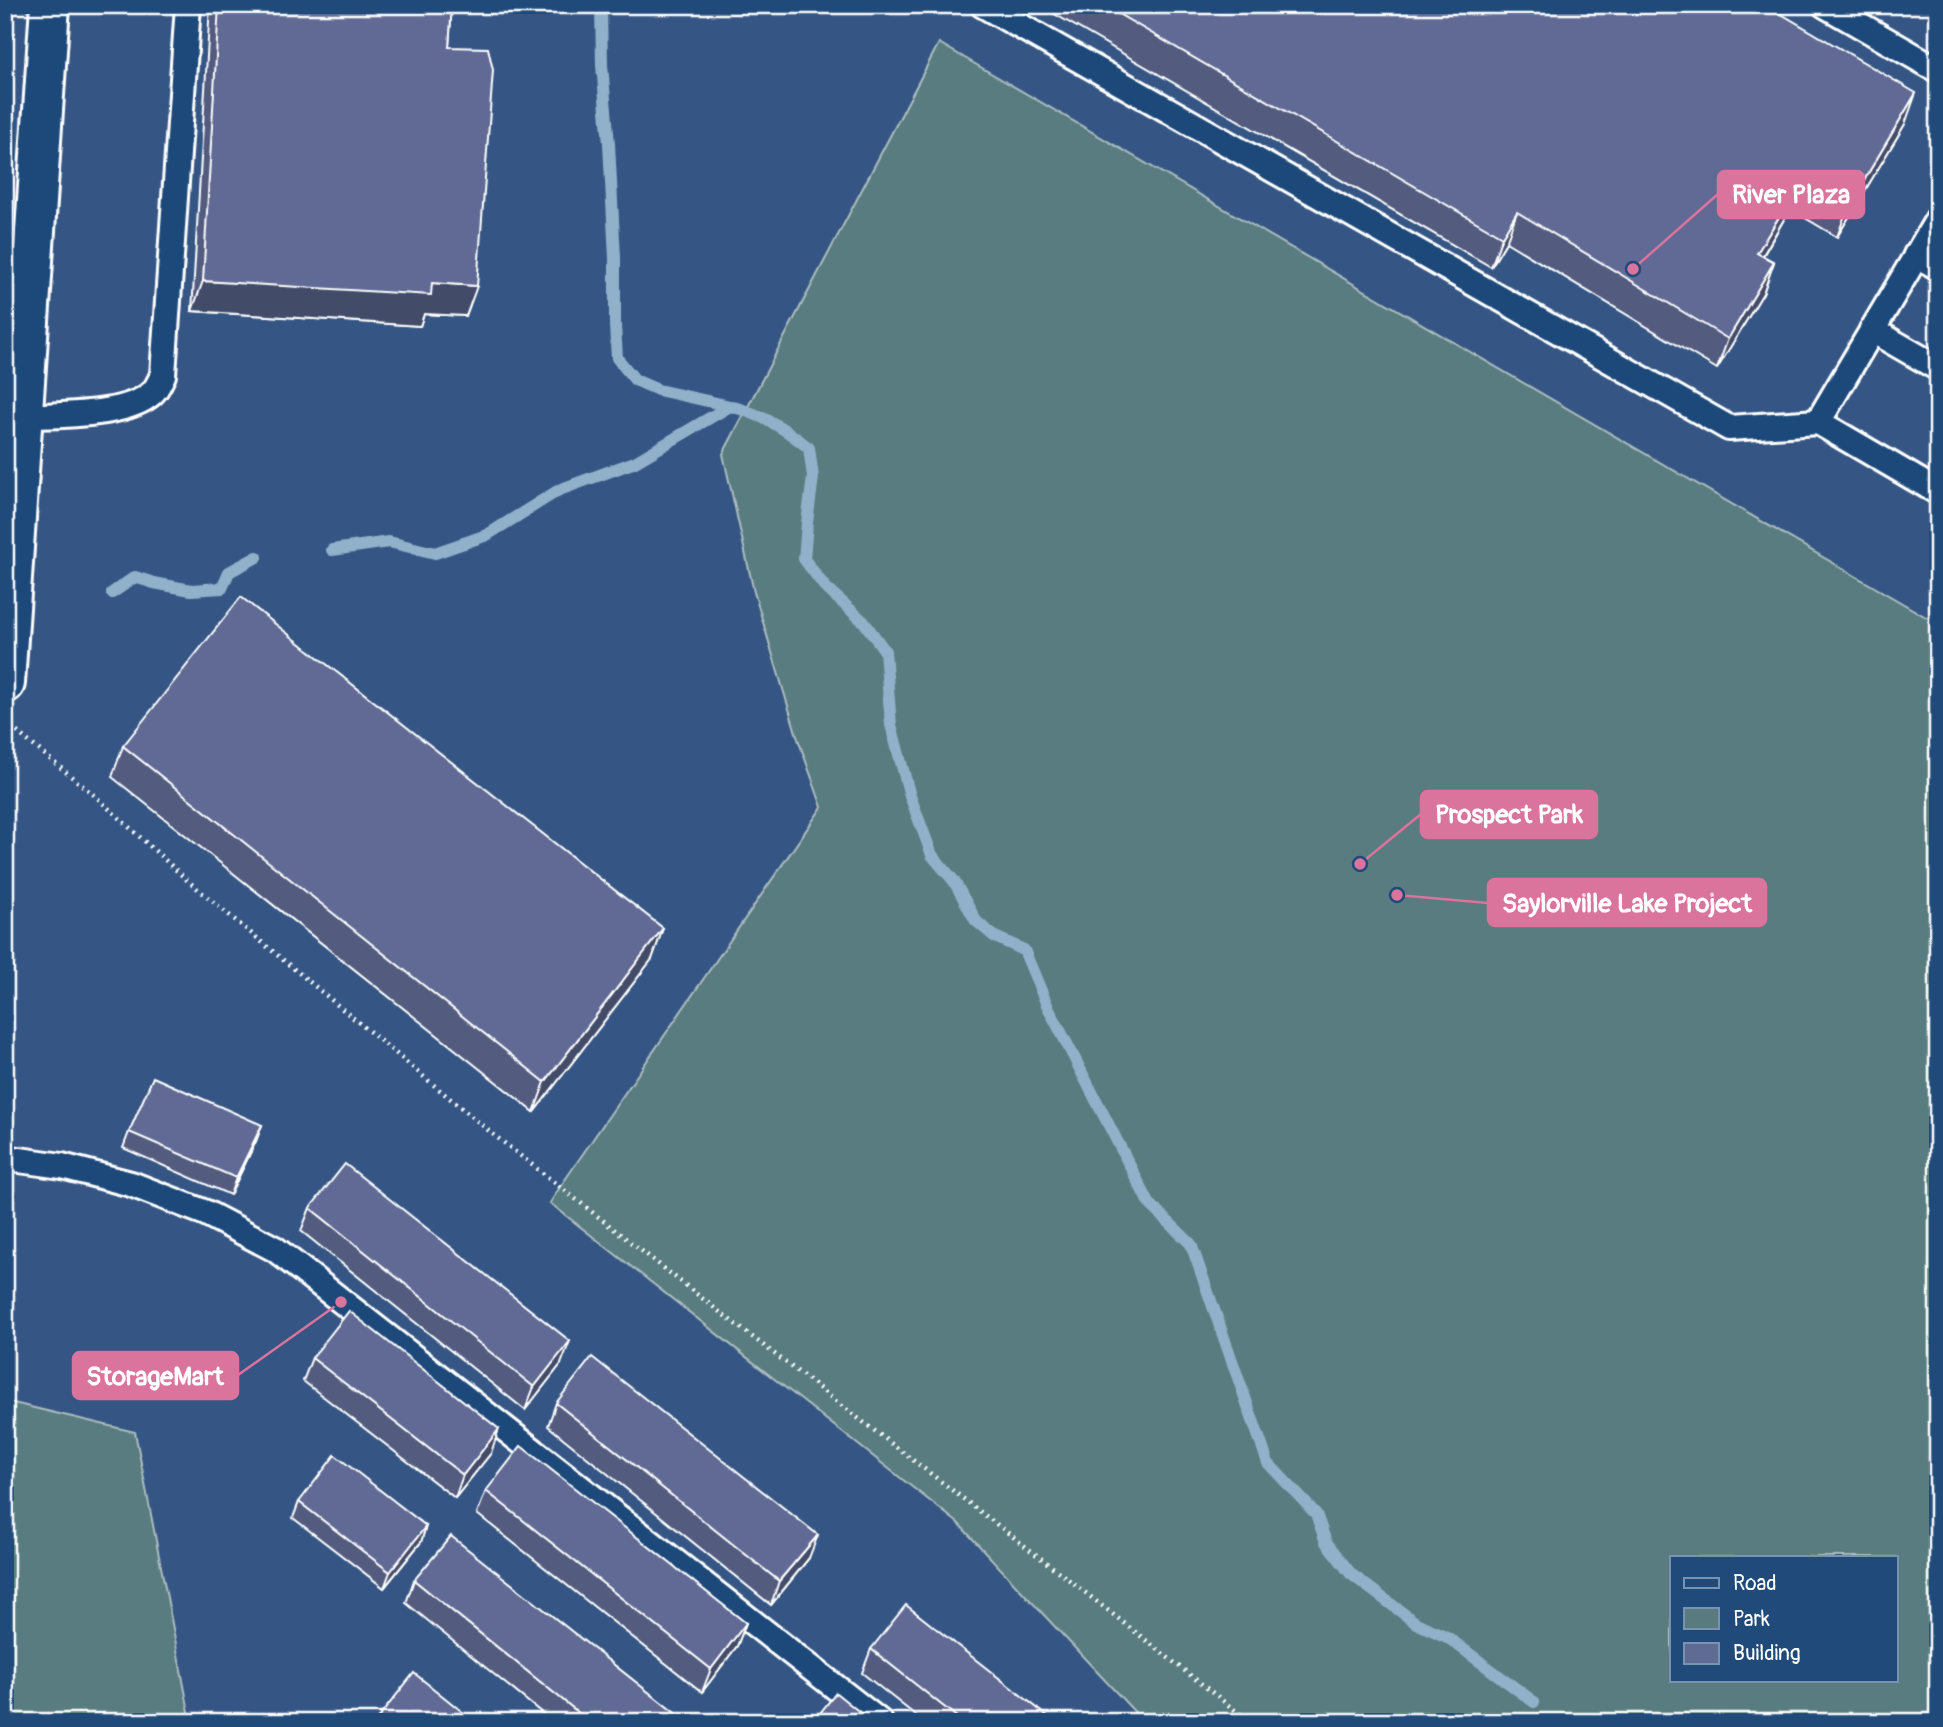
<svg xmlns="http://www.w3.org/2000/svg" width="1943" height="1727" viewBox="0 0 1943 1727" font-family="Pangolin,sans-serif">
<style>
.built{fill:#365784}
.green{fill:#597b7f;stroke:#acbdbf;stroke-width:2;fill-rule:evenodd}
.lines{fill:none;stroke-linecap:round;stroke-linejoin:round}
.stream{stroke:#91b1ca;stroke-width:12}
.lane-casing{stroke:#fff;stroke-width:30}
.primary-casing{stroke:#fff;stroke-width:44}
.path{stroke:#fff;stroke-width:4.5;stroke-dasharray:2 5;stroke-linecap:butt}
.lane{stroke:#1f4a7a;stroke-width:24}
.primary{stroke:#1f4a7a;stroke-width:38}
.wall{fill:#535c7f;stroke:#fff;stroke-width:2}
.shaded-wall{fill:#434b68;stroke:#fff;stroke-width:2}
.building{fill:#606b94;stroke:#fff;stroke-width:2}
.leader{fill:none;stroke:#da749d;stroke-width:2.5}
.callout-dot{fill:#da749d;stroke:#1f4a7a;stroke-width:2.5}
.callout{fill:#da749d;stroke:#da749d;stroke-width:2.5}
.callout-label{font-size:26px;text-anchor:middle;font-weight:bold;fill:#fff}
</style>
<rect width="100%" height="100%" fill="#1f4a7a"/>
<filter id="ink" filterUnits="userSpaceOnUse"><feTurbulence type="fractalNoise" baseFrequency=".0143" numOctaves="2"/><feDisplacementMap in="SourceGraphic" scale="14" xChannelSelector="R" yChannelSelector="G"/><feConvolveMatrix kernelMatrix="1 2 1 2 8 2 1 2 1" color-interpolation-filters="sRGB"/></filter>
<g filter="url(#ink)">
<polygon class="built" points="5,5 1938,5 1938,624 1011,85 728,477 754,592 775,665 797,736 822,807 560,1187 550,1203 958,1523 1144,1722 191,1722 135,1432 5,1401"/>
<g class="green">
<path d="M939,43l999,581v1098h-794l-186,-199 -408,-320 10,-16 262,-380 -25,-71 -43,-144 -31,-138zM1672,1557h224v123h-224z"/>
<polygon points="5,1401 135,1432 191,1722 5,1722"/>
</g>
<g class="lines">
<g class="stream">
<polyline points="601,5 602,65 609,144 615,258 615,326 617,358 635,380 658,390 730,406"/>
<path d="M332,550l57,-8 46,11 52,-18 72,-45 76,-28 95,-56c33,9 53,21 79,42l4,29 -6,46 -3,36 21,28 39,35 21,29 6,74 19,71 22,59 22,26 22,40 19,16 29,13 23,55 102,198 42,41 77,219 48,51 10,28 25,32 65,49 31,14 87,65"/>
<polyline points="112,593 135,577 154,583 191,590 222,588 229,572 257,557"/>
</g>
<defs>
<g id="lane">
<polyline points="983,5 1729,428 1818,422"/>
<polyline points="1825,5 1938,70"/>
<polyline points="1938,219 1818,422 1938,492"/>
<polyline points="1916,255 1938,267"/>
<polyline points="1872,330 1938,368"/>
<path d="M24,417c34,-3 102,0 128,-24 5,-4 8,-12 11,-18l25,-370"/>
<polyline points="5,1158 62,1166 131,1184 206,1213 275,1249 880,1722"/>
</g>
<polyline id="primary" points="5,683 50,5"/>
</defs>
<use href="#lane" class="lane-casing"/>
<use href="#primary" class="primary-casing"/>
<polyline class="path" points="6,723 94,795 187,880 494,1135 712,1306 1068,1579 1250,1722"/>
<use href="#lane" class="lane"/>
<use href="#primary" class="primary"/>
</g>
<g class="wall">
<polygon points="210,5 452,5 449,47 466,316 424,314 420,326 192,311"/>
<polygon points="1039,5 1766,5 1905,124 1837,237 1790,209 1763,256 1774,262 1763,293 1717,369 1506,242 1491,267"/>
<polygon points="123,746 663,928 652,959 534,1112 112,777"/>
<polygon points="262,1125 256,1141 230,1195 123,1148 129,1132"/>
<polygon points="310,1208 561,1364 525,1410 301,1231"/>
<polygon points="312,1358 491,1453 455,1498 303,1381"/>
<polygon points="556,1403 809,1558 771,1605 548,1426"/>
<polygon points="486,1491 746,1623 737,1646 702,1692 477,1514"/>
<polygon points="299,1502 426,1526 421,1542 384,1588 293,1518"/>
<polygon points="414,1580 675,1713 672,1722 553,1722 406,1603"/>
<polygon points="871,1649 1055,1722 924,1722 862,1673"/>
</g>
<g class="shaded-wall">
<polygon points="1916,93 1905,124 1837,237 1848,207"/>
<polygon points="1802,179 1790,209 1746,284 1757,253"/>
<polygon points="1517,212 1506,242 1491,267 1502,237"/>
<polygon points="1774,262 1763,293 1717,369 1728,339"/>
<polygon points="203,281 432,283 477,286 466,316 424,314 420,326 192,311"/>
<polygon points="663,928 652,959 534,1112 545,1082"/>
<polygon points="262,1125 256,1141 230,1195 236,1178"/>
<polygon points="570,1341 561,1364 525,1410 534,1387"/>
<polygon points="499,1429 491,1453 455,1498 463,1475"/>
<polygon points="426,1526 421,1542 384,1588 390,1572"/>
<polygon points="818,1535 809,1558 771,1605 779,1581"/>
<polygon points="746,1623 737,1646 702,1692 711,1669"/>
</g>
<g class="building">
<polygon points="219,5 452,5 449,47 488,48 493,70 477,286 432,283 431,295 203,281"/>
<polygon points="1103,5 1766,5 1916,93 1848,207 1802,179 1757,253 1774,262 1728,339 1517,212 1502,237"/>
<polygon points="241,597 663,928 545,1082 123,746"/>
<polygon points="153,1077 262,1125 236,1178 129,1132"/>
<polygon points="345,1164 570,1341 534,1387 310,1208"/>
<polygon points="349,1311 499,1429 463,1475 312,1358"/>
<polygon points="592,1357 818,1535 779,1581 556,1403"/>
<polygon points="521,1446 746,1623 711,1669 486,1491"/>
<polygon points="335,1455 426,1526 390,1572 299,1502"/>
<polygon points="451,1536 675,1713 668,1722 590,1722 414,1580"/>
<polygon points="906,1605 1055,1722 963,1722 871,1649"/>
<polygon points="414,1673 475,1722 375,1722"/>
<polygon points="836,1693 872,1722 813,1722"/>
</g>
</g>
<path class="leader" d="M1633 269L1718 194M1360 864L1421 814M1397 895L1488 903M341 1302L238 1375"/>
<g class="callout-dot">
<circle cx="1633" cy="269" r="7"/>
<circle cx="1360" cy="864" r="7"/>
<circle cx="1397" cy="895" r="7"/>
<circle cx="341" cy="1302" r="7"/>
</g>
<g class="callout">
<rect x="1718" y="171" width="146" height="47" rx="7"/>
<rect x="1421" y="791" width="176" height="47" rx="7"/>
<rect x="1488" y="879" width="278" height="47" rx="7"/>
<rect x="73" y="1352" width="165" height="47" rx="7"/>
</g>
<g class="callout-label">
<text x="1791" y="203">River Plaza</text>
<text x="1509" y="823">Prospect Park</text>
<text x="1627" y="912">Saylorville Lake Project</text>
<text x="155" y="1385">StorageMart</text>
</g>
<rect width="1943" height="1727" fill="none" stroke="#1f4a7a" stroke-width="28"/>
<rect x="14" y="14" width="1915" height="1699" fill="none" stroke="#fff" stroke-width="2.5" filter="url(#ink)"/>
<rect x="1670" y="1556" width="228" height="126" fill="#1f4a7a" stroke="#7992af" stroke-width="2"/>
<rect x="1684" y="1578" width="35" height="10" fill="#1f4a7a" stroke="#7992af" stroke-width="2"/>
<text x="1733" y="1590" font-size="21" fill="#ffffff">Road</text>
<rect x="1684" y="1608" width="35" height="21" fill="#597b7f" stroke="#7992af" stroke-width="2"/>
<text x="1733" y="1626" font-size="21" fill="#ffffff">Park</text>
<rect x="1684" y="1643" width="35" height="21" fill="#606b94" stroke="#7992af" stroke-width="2"/>
<text x="1733" y="1660" font-size="21" fill="#ffffff">Building</text>
</svg>
